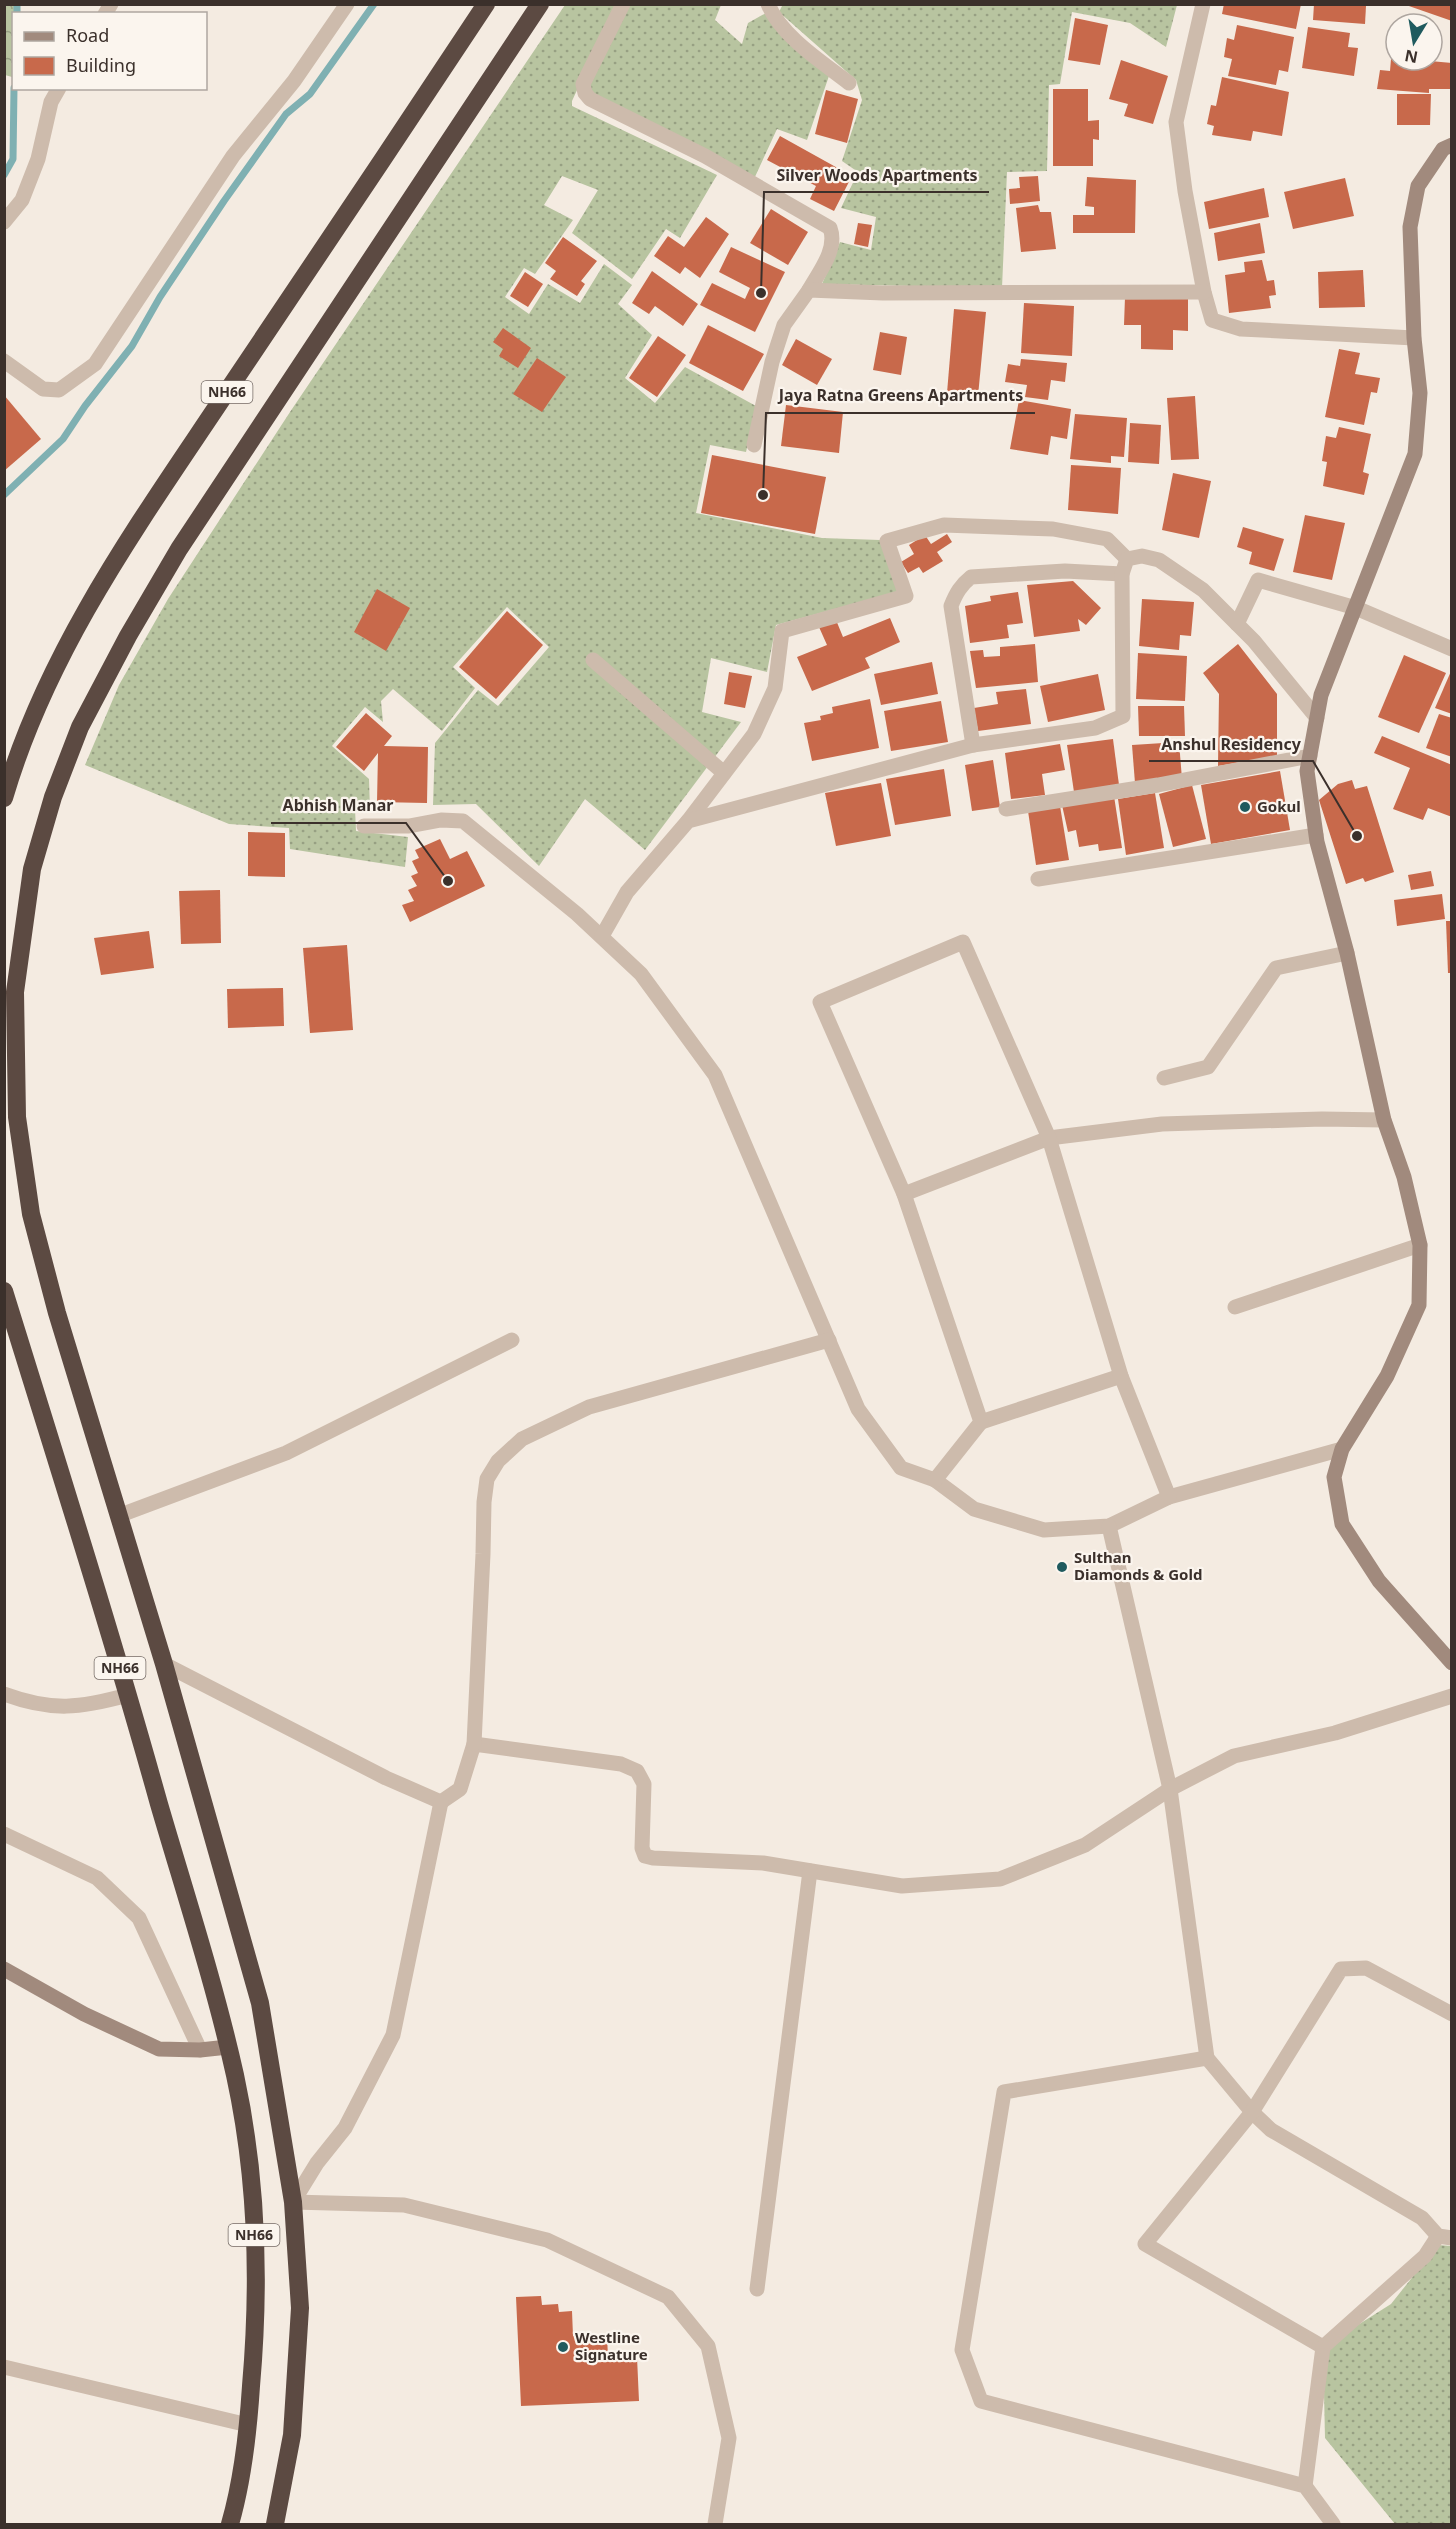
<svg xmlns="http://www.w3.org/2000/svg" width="1456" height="2529" viewBox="0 0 1456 2529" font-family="'Noto Sans',sans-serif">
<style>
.grass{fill:url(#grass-dots)}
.forest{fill:url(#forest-crowns)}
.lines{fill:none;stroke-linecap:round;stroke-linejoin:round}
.stream{stroke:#7fb0b2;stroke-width:7}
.building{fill:#c8694b}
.street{stroke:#cdbbac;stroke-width:15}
.secondary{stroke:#a18a7d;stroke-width:15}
.highway{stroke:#5c4a42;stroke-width:18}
.poi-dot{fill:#1f5a5e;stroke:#fbf5ee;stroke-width:2}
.labels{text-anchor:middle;stroke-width:4.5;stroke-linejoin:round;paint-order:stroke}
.shield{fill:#fbf5ee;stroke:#756b66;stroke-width:1.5}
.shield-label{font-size:14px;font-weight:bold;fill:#3b302b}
.poi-label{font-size:15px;font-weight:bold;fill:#3b302b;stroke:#fbf5ee;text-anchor:start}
.leader{fill:none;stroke:#3b302b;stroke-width:2}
.callout-dot{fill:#3b302b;stroke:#fbf5ee;stroke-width:2}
.callout-label{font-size:16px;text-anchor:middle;font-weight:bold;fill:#3b302b;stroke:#fbf5ee;stroke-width:4.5;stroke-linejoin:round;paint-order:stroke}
</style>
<defs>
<pattern id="grass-dots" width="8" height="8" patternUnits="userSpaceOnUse" patternTransform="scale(1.5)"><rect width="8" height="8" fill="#b8c4a0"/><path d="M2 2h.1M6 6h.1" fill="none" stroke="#97a083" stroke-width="1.8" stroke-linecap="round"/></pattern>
<pattern id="forest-crowns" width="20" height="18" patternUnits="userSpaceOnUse" patternTransform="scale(1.5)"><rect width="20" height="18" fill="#b8c4a0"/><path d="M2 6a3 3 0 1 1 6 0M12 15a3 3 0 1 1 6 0" fill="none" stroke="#97a083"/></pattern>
</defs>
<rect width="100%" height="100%" fill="#f4ebe1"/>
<g class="grass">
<polygon points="783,4 1177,5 1166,47 1130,23 1072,12 1060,84 1049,85 1047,171 1007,172 1002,288 822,284 840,242 871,250 876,217 841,208 858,172 842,161 862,100 856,80 779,12"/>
<polygon points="565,5 616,5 572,101 572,106 717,175 680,238 666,229 632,279 572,233 598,190 562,176 544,205 573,220 535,274 524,268 505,297 529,314 548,284 580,303 604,264 632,285 618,304 652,335 625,378 655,403 685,367 756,406 746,452 710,445 696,513 822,538 880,540 898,592 776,625 767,672 711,658 702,712 741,722 645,850 585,799 539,866 476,804 433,805 435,743 478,690 498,706 549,647 507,607 453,667 475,688 442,731 393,689 381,701 383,722 365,707 332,746 369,779 370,810 355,809 356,831 408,837 405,867 290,849 289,828 229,824 85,765 119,685 168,599 290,412"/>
<polygon points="629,5 721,5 715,20 742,44 748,23 766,13 830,73 807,140 777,129 754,179 593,96 587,87"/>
<polygon points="1438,2245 1451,2246 1451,2524 1395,2524 1325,2438 1323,2347 1391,2304"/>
</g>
<polygon class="forest" points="4,5 15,5 12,77 5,75"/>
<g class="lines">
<g class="stream">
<polyline points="17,14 17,4"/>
<polyline points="4,175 13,159 14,88"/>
<polyline points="4,495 63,439 85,406 132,346 160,297 224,201 286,114 310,94 374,4"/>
</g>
</g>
<g class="building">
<polygon points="1224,4 1301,4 1296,29 1222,14"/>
<polygon points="1314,4 1366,6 1365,24 1313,20"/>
<polygon points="1406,4 1452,4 1452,21 1406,5"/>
<polygon points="1075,18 1108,25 1100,65 1068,60"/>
<polygon points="1237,25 1294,37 1288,72 1279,70 1276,85 1228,76 1232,59 1224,57 1227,38 1234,40"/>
<polygon points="1308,27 1350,33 1348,47 1358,48 1354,76 1302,68"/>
<polygon points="1391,59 1430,65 1430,61 1452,63 1452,89 1429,89 1429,93 1377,89 1380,70 1390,71"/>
<polygon points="1121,60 1168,76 1153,124 1124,116 1128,104 1109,99"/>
<polygon points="1222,77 1289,92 1282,136 1253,131 1251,141 1212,135 1214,126 1207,124 1211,105 1216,106"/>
<polygon points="1053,89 1088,89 1088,121 1099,120 1099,140 1093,139 1093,166 1053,166"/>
<polygon points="826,90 858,99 847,143 815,134"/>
<polygon points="1397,94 1431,94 1430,125 1397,125"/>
<polygon points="780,136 852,176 834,211 810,199 816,186 767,160"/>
<polygon points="1038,176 1040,201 1010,204 1009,189 1020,188 1019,177"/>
<polygon points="1087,177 1136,180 1135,233 1073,233 1073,215 1094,215 1094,207 1085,206"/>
<polygon points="1345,178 1354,216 1293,229 1284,192"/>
<polygon points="1264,188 1269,217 1209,229 1204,202"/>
<polygon points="1038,205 1040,212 1051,212 1056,249 1021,252 1016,208"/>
<polygon points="771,209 808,232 788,265 750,243"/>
<polygon points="706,217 729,234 700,278 685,267 680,274 654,256 668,236 684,247"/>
<polygon points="858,223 872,225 868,247 854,244"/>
<polygon points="1260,223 1265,253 1218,261 1214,233"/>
<polygon points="563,237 597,261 581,281 585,284 577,296 550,279 556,271 545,263"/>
<polygon points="731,247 785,272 755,332 700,305 712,283 745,299 750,288 719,272"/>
<polygon points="1262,260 1267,281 1274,280 1276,295 1269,296 1271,308 1229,313 1225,275 1245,272 1244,262"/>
<polygon points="1363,270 1365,307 1319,308 1318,272"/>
<polygon points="652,271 698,304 683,326 655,306 649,314 632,303"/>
<polygon points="525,272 543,284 528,307 510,296"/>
<polygon points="1125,297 1188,298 1188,331 1173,330 1173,350 1141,349 1141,325 1124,325"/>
<polygon points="1024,303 1074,306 1072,356 1021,353"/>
<polygon points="954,309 986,312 978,396 947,393"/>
<polygon points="708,325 764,354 743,391 689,363"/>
<polygon points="503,328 531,348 518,368 499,356 503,349 493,342"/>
<polygon points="880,332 907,337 901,375 873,370"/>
<polygon points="658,336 686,355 657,397 629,378"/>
<polygon points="796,339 832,359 817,385 782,365"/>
<polygon points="1339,349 1360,353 1355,374 1380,378 1377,393 1371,392 1364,425 1325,417"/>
<polygon points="537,358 566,377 542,412 513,394"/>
<polygon points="1021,359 1067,363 1065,382 1051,380 1048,400 1025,397 1027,385 1005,382 1008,364 1020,366"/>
<polygon points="4,395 41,439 4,471"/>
<polygon points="1195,396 1199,459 1171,460 1167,398"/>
<polygon points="1019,400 1071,409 1067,439 1051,436 1048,455 1010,449"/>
<polygon points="786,405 843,412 839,453 781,446"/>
<polygon points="1075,414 1127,418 1124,457 1111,456 1111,463 1070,459"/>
<polygon points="1130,423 1161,425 1159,464 1128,462"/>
<polygon points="1339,427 1371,434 1363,472 1369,474 1364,495 1323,486 1327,462 1322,461 1326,436 1336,438"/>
<polygon points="712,455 826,477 815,534 701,513"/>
<polygon points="1071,465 1121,468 1118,514 1068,510"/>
<polygon points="1173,473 1211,481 1199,538 1162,530"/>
<polygon points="1305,515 1345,523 1332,580 1293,572"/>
<polygon points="1243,527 1284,539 1274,571 1249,564 1252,552 1237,547"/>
<polygon points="947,534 952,542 937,552 943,561 923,573 919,567 908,573 901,562 914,554 909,545 925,535 931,544"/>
<polygon points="1073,581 1101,608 1086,625 1078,619 1080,631 1034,637 1027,585"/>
<polygon points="377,589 410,608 386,651 354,632"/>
<polygon points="1018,592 1023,623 1007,625 1009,638 970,643 965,606 991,601 990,596"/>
<polygon points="1142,599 1194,602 1191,636 1180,635 1179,650 1139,646"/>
<polygon points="507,611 543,645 496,699 459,667"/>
<polygon points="890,618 900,642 865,658 870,668 812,691 797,657 827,645 819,627 836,620 843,637"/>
<polygon points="1035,644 1038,682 976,688 970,651 983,650 984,657 1000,656 1000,647"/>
<polygon points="1238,644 1277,694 1277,756 1218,766 1219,694 1203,673"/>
<polygon points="1138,653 1187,656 1185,701 1136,699"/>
<polygon points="1404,655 1446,673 1419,733 1378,717"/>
<polygon points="932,662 938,694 881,705 874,674"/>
<polygon points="1452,669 1452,714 1435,708"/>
<polygon points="729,672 752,676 745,708 724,704"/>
<polygon points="1098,674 1105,710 1048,722 1040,686"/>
<polygon points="1026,689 1031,724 978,731 974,708 998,704 996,692"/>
<polygon points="870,699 879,748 812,761 804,723 821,720 820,716 833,713 832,707"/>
<polygon points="941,701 948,742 891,751 884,711"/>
<polygon points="1138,706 1184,706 1185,736 1139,736"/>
<polygon points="366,713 392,736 384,746 428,747 427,803 377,802 378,753 364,771 336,747"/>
<polygon points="1439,714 1452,718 1452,757 1426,748"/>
<polygon points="1382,736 1452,765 1452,817 1428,808 1423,820 1393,809 1410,768 1374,753"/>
<polygon points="1113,739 1119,785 1074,792 1067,745"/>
<polygon points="1179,742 1182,779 1135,783 1132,745"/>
<polygon points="1060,744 1065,770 1042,774 1045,795 1011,799 1005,753"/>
<polygon points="993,760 1000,807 972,811 965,765"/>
<polygon points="944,769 951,816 895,825 886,779"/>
<polygon points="1280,771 1290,830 1211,844 1201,785"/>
<polygon points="1352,780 1355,789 1367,786 1394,872 1365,882 1363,878 1346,884 1319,800 1338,784"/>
<polygon points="881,783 891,836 836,846 825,793"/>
<polygon points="1192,785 1206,839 1173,847 1159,794"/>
<polygon points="1155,793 1164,848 1126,855 1118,799"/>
<polygon points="1114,796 1122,848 1099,851 1098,844 1079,847 1076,830 1068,832 1062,805"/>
<polygon points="1060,806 1069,860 1036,865 1028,811"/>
<polygon points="248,832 285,833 285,877 248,876"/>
<polygon points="440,839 450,859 467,851 485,886 410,922 402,905 414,901 408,890 417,886 411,876 418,873 412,861 419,858 415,850"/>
<polygon points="1431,871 1434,886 1411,890 1408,875"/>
<polygon points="220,890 221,943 181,944 179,891"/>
<polygon points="1442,894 1445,919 1397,926 1394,900"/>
<polygon points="1446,921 1452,921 1452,973 1448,973"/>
<polygon points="149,931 154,968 101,975 94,938"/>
<polygon points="347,945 353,1030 310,1033 303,948"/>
<polygon points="283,988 284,1026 228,1028 227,989"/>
<polygon points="541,2296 542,2305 558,2304 559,2312 572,2311 573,2336 607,2335 608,2358 637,2357 639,2401 521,2406 516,2297"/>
</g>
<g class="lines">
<g class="street">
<path d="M623,4l-40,80 2,9 5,6 115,57 125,72c8,21 -11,44 -21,62"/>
<path d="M768,4c13,32 54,58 81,79"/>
<polyline points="1203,4 1176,122 1185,191 1204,292 1212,320 1241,329 1414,338"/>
<polyline points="105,14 111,4"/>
<polyline points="4,222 22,200 38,159 51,102 59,88"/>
<polyline points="4,361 43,389 59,390 95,364 233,156 294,81 347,4"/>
<polyline points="754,445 772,362 784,325 809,290 883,293 1204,292"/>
<polyline points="1237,624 1258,580 1356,608 1452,649"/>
<polyline points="593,660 724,773"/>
<path d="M973,745l-22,-139c5,-13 10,-21 20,-29l94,-6 57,3"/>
<polyline points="1006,809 1158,785 1310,756"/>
<polyline points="688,821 754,734 775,688 782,631 906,596 887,541 944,525 1053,529 1107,539 1127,559"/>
<polyline points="364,826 409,826 441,820 463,821 577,914 641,974 715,1075 858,1409 901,1468 935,1480 974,1509 1044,1530 1109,1526 1169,1497 1342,1449"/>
<polyline points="1038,879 1316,835"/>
<polyline points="602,936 627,892 688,821 973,745 1095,728 1123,716 1122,574 1127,559 1142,556 1159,560 1203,590 1254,641 1317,718"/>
<polyline points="1164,1078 1208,1067 1276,968 1347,953"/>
<polyline points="904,1194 1049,1138 1162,1124 1322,1119 1384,1120"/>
<polyline points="1235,1307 1420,1245"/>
<polyline points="981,1422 1121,1376"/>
<polyline points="935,1480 981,1422 904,1194 820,1002 963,942 1049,1138 1121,1376 1169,1497"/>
<polyline points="118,1516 286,1453 512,1340"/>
<polyline points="1109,1526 1170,1789 1207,2058 1252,2112 1271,2130 1422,2218 1438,2236 1452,2238"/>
<polyline points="164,1664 386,1778 441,1802 460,1789 474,1744 621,1764 637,1771 644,1784 642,1848 645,1856 653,1858 763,1863 902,1886 1000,1879 1085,1845 1170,1789 1234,1756 1335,1733 1452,1696"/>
<path d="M4,1694c49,18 76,14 124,1"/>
<polyline points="474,1744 483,1554 484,1502 487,1479 498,1461 522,1439 589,1407 829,1340"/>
<polyline points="4,1834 97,1878 139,1918 200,2050"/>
<polyline points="1207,2058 1004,2092 962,2350 981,2401 1305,2486 1333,2524"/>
<polyline points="293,2202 404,2205 547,2240 668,2297 708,2346 729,2438 715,2524"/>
<polyline points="293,2202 317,2163 345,2128 393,2035 441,1802"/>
<polyline points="757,2289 810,1871"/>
<polyline points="1323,2347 1145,2244 1252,2112 1341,1969 1366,1968 1452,2014"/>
<polyline points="4,2367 248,2425"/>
<polyline points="1305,2486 1323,2347 1425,2256 1438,2236"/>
</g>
<g class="secondary">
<polyline points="1452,145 1443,149 1418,186 1410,227 1414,338 1420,393 1415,454 1321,695 1307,771 1317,842 1347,953 1384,1120 1404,1177 1420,1245 1419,1305 1387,1376 1342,1449 1334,1477 1342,1524 1379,1581 1452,1663"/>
<polyline points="4,1969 84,2014 159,2049 200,2050 228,2047"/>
</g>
<g class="highway">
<path d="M4,798c44,-150 136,-276 222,-405 87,-129 174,-259 260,-389"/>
<path d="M4,1291c53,171 107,341 155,513 26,89 56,181 76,271 22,101 25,208 16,311 -3,47 -8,93 -21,138"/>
<polyline points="275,2524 292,2435 300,2308 293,2202 260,2003 164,1664 57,1313 31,1214 17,1117 15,992 32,869 53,797 80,727 128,636 179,549 540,4"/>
</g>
</g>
<g class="poi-dot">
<circle cx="1245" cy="807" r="6"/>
<circle cx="1062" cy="1567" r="6"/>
<circle cx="563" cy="2347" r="6"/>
</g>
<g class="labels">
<g class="shield">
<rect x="201.5" y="381" width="51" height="22" rx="4.5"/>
<rect x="94.5" y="1657" width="51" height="22" rx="4.5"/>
<rect x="228.5" y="2224" width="51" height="22" rx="4.5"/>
</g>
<g class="shield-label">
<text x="227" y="397">NH66</text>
<text x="120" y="1673">NH66</text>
<text x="254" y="2240">NH66</text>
</g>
<g class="poi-label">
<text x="1257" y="812">Gokul</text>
<text x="1074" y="1563">Sulthan<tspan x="1074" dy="17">Diamonds &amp; Gold</tspan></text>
<text x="575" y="2343">Westline<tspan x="575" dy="17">Signature</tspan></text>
</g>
</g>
<path class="leader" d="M761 293L764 192H989M763 495L766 413H1035M1357 836L1313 761H1149M448 881L406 823H271"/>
<g class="callout-dot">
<circle cx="761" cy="293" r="6"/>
<circle cx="763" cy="495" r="6"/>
<circle cx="1357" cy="836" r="6"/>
<circle cx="448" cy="881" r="6"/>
</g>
<g class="callout-label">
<text x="877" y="181">Silver Woods Apartments</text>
<text x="901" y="401">Jaya Ratna Greens Apartments</text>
<text x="1231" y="750">Anshul Residency</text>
<text x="338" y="811">Abhish Manar</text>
</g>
<rect width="1456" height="2529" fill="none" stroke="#3b302b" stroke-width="12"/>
<rect x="12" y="12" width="195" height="78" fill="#fbf5ee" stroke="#aea6a0" stroke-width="1.5"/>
<rect x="24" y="32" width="30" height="9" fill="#a18a7d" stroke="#aea6a0" stroke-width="1.5"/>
<text x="66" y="42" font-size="18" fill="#3b302b">Road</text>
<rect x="24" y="57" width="30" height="18" fill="#c8694b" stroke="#aea6a0" stroke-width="1.5"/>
<text x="66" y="72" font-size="18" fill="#3b302b">Building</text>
<g transform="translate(1414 42) rotate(191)"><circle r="28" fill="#fbf5ee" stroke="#aea6a0" stroke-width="1.5"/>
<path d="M0-4.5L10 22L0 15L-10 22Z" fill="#1f5a5e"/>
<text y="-9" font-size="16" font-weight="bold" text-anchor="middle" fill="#3b302b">N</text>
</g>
</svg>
